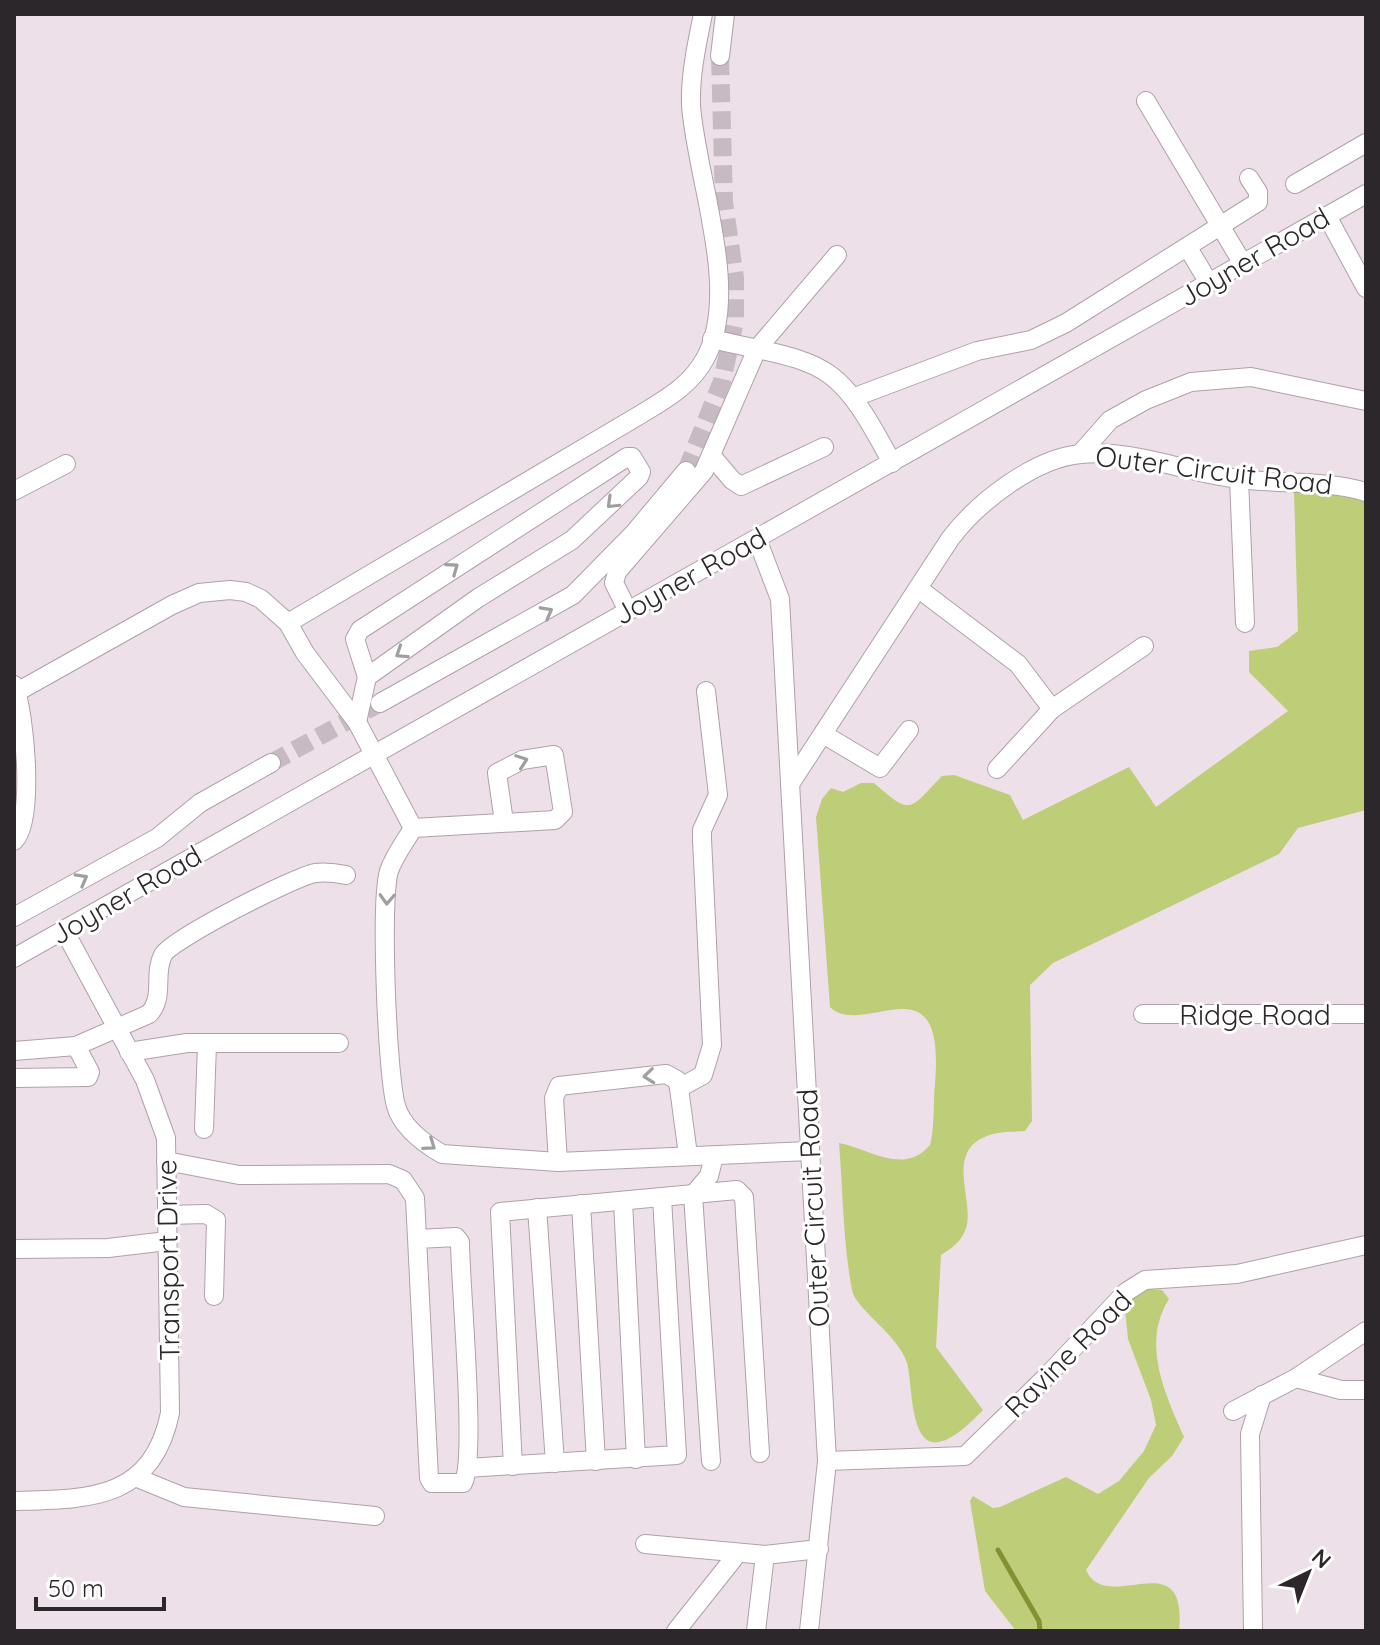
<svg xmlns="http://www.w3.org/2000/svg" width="1380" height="1645" viewBox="0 0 1380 1645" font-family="Quicksand,sans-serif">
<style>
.green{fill:#becd77}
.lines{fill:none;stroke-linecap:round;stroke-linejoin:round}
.stream{stroke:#849133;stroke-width:5}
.minor-tunnel{stroke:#c6bbc3;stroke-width:18;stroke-dasharray:18 9;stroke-linecap:butt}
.minor-casing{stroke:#aea1aa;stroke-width:20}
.minor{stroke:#fff;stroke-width:18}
.oneway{stroke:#a09e9f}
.labels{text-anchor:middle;stroke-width:6;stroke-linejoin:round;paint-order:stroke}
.street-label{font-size:28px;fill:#2c272a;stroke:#fff}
</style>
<rect width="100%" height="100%" fill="#ede0e9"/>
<g class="green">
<path d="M1312,491l54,10v309l-68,18 -19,26 -226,109 -23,22 2,136 -7,10c-11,1 -27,0 -38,5 -43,16 -12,65 -21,92 -4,13 -14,20 -25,27l-5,92 47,63c-11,11 -39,41 -56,30 -17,-12 -15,-59 -20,-77 -9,-29 -51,-53 -55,-73 -9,-47 -9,-99 -13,-147 32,6 64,33 91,2 5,-19 3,-42 5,-62 11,-129 -72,-43 -105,-76l-14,-190 6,-18 9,-11 12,4 18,-9h13c38,33 34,28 68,-7l12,-1 56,20 13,25 106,-53 27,40 132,-96 -39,-39v-21l28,-4 21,-16 -4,-139z"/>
<path d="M1149,1289l13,1 7,9c-28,44 -4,95 15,138l-12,19 -23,22 -63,92c21,47 102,-31 93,61h-163l-31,-40 -15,-90 3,-5 20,12 7,-1 66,-30 32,17 21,-13 25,-30 12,-26 -5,-25 -23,-61 -3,-30 12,-15z"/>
</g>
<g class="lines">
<polyline class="stream" points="998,1550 1039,1621 1040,1631"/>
<g class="minor-tunnel">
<polyline points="686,471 722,381 735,321 735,278 724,202 720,56"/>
<polyline points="271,763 380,703"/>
</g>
<defs>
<g id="minor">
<polyline points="720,56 725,14"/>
<polyline points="1146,101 1243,264"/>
<polyline points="1295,184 1366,143"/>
<polyline points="1327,216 1366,288"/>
<polyline points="1188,248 1209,283"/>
<path d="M712,339c113,26 123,16 180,124"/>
<polyline points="855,397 977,351 1031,340 1066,323 1258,202 1258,192 1249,178"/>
<polyline points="1080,454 1110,420 1146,400 1191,382 1251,377 1366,401"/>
<polyline points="711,455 732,480 741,486 824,447"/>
<polyline points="1239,479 1245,623"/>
<polyline points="14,491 66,464"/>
<polyline points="757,539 780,599 827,1461 809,1631"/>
<polyline points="919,589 1018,664 1052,709"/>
<polyline points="628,611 614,583 617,572 704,471 757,349 837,255"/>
<path d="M288,623l350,-207c26,-16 53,-30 68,-59 35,-68 -10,-179 -15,-252 -1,-30 6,-62 12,-91"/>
<path d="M14,685c11,28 21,135 0,156"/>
<polyline points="17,692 172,605 199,593 230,590 246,592 261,599 288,623 305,653 357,722 413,828"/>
<polyline points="380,703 573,595 634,533 686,471"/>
<polyline points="357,722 367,677 355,639 360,630 627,457 632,457 641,472 639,477 572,540 478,598 367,677"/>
<polyline points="823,734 880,768 909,730"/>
<polyline points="997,769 1052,709 1144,646"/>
<path d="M790,784l160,-245c27,-36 84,-81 131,-85 49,-5 102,17 151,24 45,7 90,1 134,14"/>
<path d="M413,828c-8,14 -19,28 -24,43 -9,30 -2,203 7,235 6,21 29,38 46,48l116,8 252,-11"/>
<polyline points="413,828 555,820 563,812 554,755 522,760 497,773 504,822"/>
<polyline points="14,917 157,838 200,803 271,763"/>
<polyline points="14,958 1366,194"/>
<polyline points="1143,1014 1366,1014"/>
<path d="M14,1051l62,-5 73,-32c16,-17 4,-40 14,-59 7,-15 131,-78 152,-82 10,-1 21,0 31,2"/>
<polyline points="129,1052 187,1043 339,1043"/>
<polyline points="14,1078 88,1077 90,1072 76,1046"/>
<polyline points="679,1088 703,1075 712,1045 702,839 702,830 718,795 706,691"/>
<polyline points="204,1129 207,1044"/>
<path d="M166,1161l73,14 150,-1 14,6 12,18 14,280 3,5h31c14,-23 -3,-200 -3,-241l-4,-5 -38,2"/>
<polyline points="558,1162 554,1098 559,1086 666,1074 677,1080 679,1088 688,1155"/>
<polyline points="623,1201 636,1459"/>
<polyline points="581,1204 596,1461"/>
<polyline points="537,1208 555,1463"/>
<polyline points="167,1215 206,1214 216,1220 214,1296"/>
<polyline points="14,1249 108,1248 167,1241"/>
<polyline points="1296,1378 1341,1390 1366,1390"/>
<polyline points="1233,1411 1296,1378 1366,1331"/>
<polyline points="711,1461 693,1195 709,1176 714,1156"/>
<polyline points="827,1461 965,1456 1047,1376 1126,1292 1145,1280 1237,1274 1366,1245"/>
<polyline points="513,1466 500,1212 737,1190 744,1197 760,1453"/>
<polyline points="467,1468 677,1455 662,1198"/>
<polyline points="135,1477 184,1497 375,1516"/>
<path d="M14,1501c74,-2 138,0 156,-88l-4,-275 -21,-58 -81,-150"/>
<polyline points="645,1544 765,1555 819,1549"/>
<polyline points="676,1631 738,1553"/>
<polyline points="756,1631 765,1555"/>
<polyline points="1253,1631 1250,1434 1262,1395"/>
</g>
</defs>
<use href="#minor" class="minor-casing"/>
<use href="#minor" class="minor"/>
</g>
<defs><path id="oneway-chevron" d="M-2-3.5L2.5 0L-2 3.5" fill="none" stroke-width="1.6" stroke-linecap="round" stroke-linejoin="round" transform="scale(2)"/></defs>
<g class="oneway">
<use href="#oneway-chevron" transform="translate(612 503) rotate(136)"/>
<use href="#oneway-chevron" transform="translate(453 568) rotate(-36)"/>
<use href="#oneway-chevron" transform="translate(547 612) rotate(-29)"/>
<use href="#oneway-chevron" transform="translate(401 653) rotate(147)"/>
<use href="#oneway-chevron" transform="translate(522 761) rotate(-20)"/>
<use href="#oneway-chevron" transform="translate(82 879) rotate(-29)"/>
<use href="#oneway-chevron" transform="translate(387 899) rotate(92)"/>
<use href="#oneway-chevron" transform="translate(649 1076) rotate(174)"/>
<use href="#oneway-chevron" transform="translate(430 1145) rotate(35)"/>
</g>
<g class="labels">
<g class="street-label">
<text transform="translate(1254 257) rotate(-30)" y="10">Joyner Road</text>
<text transform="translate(1214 470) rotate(7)" y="10">Outer Circuit Road</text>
<text transform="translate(690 576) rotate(-29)" y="10">Joyner Road</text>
<text transform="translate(126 895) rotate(-30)" y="10">Joyner Road</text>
<text x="1255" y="1025">Ridge Road</text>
<text transform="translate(813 1208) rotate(-93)" y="10">Outer Circuit Road</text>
<text transform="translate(168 1260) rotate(-91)" y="10">Transport Drive</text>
<text transform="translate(1068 1354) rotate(-45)" y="10">Ravine Road</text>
</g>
</g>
<rect width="1380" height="1645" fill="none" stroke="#2c272a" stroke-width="32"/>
<g transform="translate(1308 1573) rotate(43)" stroke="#ffffff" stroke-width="6" paint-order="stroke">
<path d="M0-6L14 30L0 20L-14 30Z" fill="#2c272a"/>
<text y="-12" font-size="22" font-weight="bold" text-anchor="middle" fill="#2c272a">N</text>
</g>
<path d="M36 1597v12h128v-12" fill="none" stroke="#2c272a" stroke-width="4"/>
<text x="48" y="1597" font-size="24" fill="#2c272a" stroke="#ffffff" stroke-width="6" paint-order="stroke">50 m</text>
</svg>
